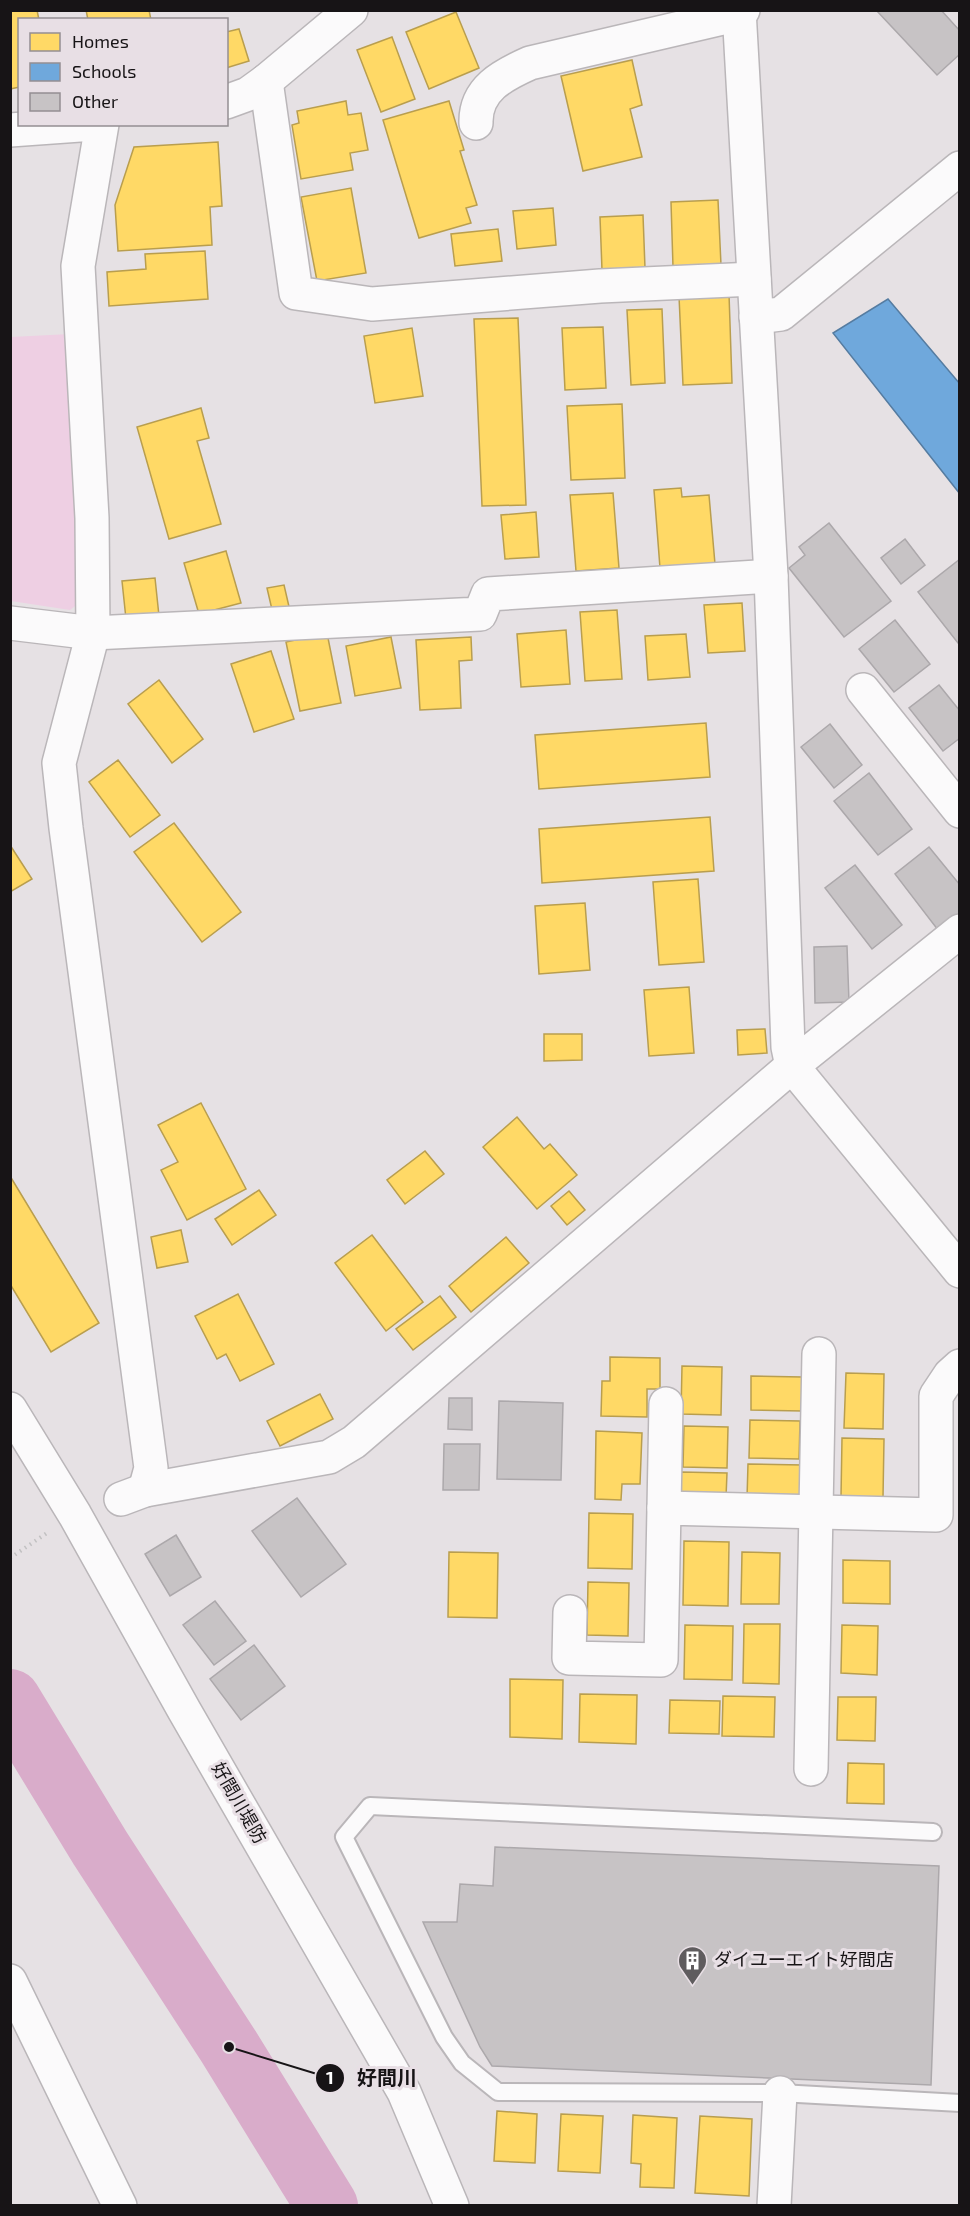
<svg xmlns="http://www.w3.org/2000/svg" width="970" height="2216" viewBox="0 0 970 2216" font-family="'Exo 2','Noto Sans JP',sans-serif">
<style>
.green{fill:#eecfe3}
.homes{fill:#ffd966;stroke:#b99e4e;stroke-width:1.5}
.schools{fill:#6fa8dc;stroke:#557ca1;stroke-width:1.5}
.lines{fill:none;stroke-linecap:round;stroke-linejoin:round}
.river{stroke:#d9acca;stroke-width:62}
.building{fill:#c7c3c5;stroke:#aca8ab;stroke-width:1.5}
.service-casing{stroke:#bab6b9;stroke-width:20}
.minor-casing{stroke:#bab6b9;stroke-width:36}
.path{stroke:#c2c1c2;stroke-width:4;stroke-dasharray:1.5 4.5;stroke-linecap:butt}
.service{stroke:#fbfafb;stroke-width:16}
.minor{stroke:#fbfafb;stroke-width:33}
.labels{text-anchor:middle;stroke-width:6;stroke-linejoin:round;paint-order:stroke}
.street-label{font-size:18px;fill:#171416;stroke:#e8dfe5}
.poi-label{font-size:18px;fill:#171416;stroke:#e8dfe5;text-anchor:start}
.leader{fill:none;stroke:#171416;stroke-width:2}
.callout-dot{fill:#171416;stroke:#e8dfe5;stroke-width:2}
.mark-label{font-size:18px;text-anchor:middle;font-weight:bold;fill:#fff}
.callout-label{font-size:20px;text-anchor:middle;font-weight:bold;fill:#171416;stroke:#e8dfe5;stroke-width:6;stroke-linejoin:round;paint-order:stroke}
</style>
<rect width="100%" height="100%" fill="#e6e1e4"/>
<polygon class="green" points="70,334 79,603 70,610 11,601 11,337"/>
<g class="homes">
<polygon points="10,10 37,10 39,20 20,20 20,87 10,89"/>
<polygon points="86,10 149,10 151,20 88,20"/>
<polygon points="456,12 479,68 429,89 406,32"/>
<polygon points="239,29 249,61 226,68 226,32"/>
<polygon points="392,37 415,99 381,112 357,50"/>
<polygon points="632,60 642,105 630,109 642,157 583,171 561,76"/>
<polygon points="346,101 348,115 361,113 368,150 350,153 353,170 301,179 292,125 299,123 297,111"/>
<polygon points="449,101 464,150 460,151 477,205 466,208 471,223 419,238 383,120"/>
<polygon points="218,142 222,206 210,207 212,245 118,251 115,205 134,147"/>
<polygon points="351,188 366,273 317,281 301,197"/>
<polygon points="718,200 721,265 673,267 671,202"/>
<polygon points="553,208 556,245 517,249 513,211"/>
<polygon points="643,215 645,268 602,270 600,217"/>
<polygon points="498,229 502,261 455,266 451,234"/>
<polygon points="205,251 208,299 109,306 107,272 146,269 145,254"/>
<polygon points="729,294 732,383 683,385 679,296"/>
<polygon points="662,309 665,383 631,385 627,310"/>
<polygon points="518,318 526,505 482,506 474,319"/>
<polygon points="603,327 606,388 565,390 562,328"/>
<polygon points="412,328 423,396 375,403 364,336"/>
<polygon points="622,404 625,478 571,480 567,406"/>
<polygon points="201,408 209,438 197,441 221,524 169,539 137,427"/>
<polygon points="681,488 682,497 709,495 715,564 660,568 654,490"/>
<polygon points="613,493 619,568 576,571 570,495"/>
<polygon points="536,512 539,557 505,559 501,515"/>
<polygon points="226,551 241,603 199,614 184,563"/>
<polygon points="155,578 159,616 126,619 122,581"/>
<polygon points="284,585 290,611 273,614 267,588"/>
<polygon points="742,603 745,651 708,653 704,605"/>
<polygon points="617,610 622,679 585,681 580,612"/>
<polygon points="566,630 570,684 521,687 517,634"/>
<polygon points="327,633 341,703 300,711 286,642"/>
<polygon points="686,634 690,677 648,680 645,636"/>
<polygon points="391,637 401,688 355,696 346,646"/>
<polygon points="471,637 472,660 459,661 461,708 420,710 416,640"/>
<polygon points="271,651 294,719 254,732 231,664"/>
<polygon points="159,680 203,739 172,763 128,704"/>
<polygon points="706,723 710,777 539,789 535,735"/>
<polygon points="118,760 160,815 130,837 89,782"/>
<polygon points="710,817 714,871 542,883 539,829"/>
<polygon points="174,823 241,912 202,942 134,852"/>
<polygon points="10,845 32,879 10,892"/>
<polygon points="698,879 704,962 659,965 653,882"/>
<polygon points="585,903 590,970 539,974 535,906"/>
<polygon points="689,987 694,1053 649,1056 644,990"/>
<polygon points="765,1029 767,1053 738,1055 737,1030"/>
<polygon points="544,1034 582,1034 582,1060 544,1061"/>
<polygon points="201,1103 246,1189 187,1220 161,1170 178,1162 158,1125"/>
<polygon points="517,1117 544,1149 550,1144 577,1175 537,1209 483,1147"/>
<polygon points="425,1151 444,1174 405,1204 387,1180"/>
<polygon points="10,1176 99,1323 51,1352 10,1284"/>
<polygon points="259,1190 276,1215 232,1245 215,1219"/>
<polygon points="569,1191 585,1210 567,1225 551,1206"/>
<polygon points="181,1230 188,1262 157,1268 151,1237"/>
<polygon points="372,1235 423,1302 386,1331 335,1263"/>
<polygon points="506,1237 529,1263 471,1312 449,1286"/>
<polygon points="238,1294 274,1364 240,1381 226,1354 217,1359 195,1316"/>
<polygon points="440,1296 456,1317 413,1350 396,1329"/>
<polygon points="610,1357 660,1358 660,1389 647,1389 647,1417 601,1416 602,1381 610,1381"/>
<polygon points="682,1366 722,1367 721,1415 681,1414"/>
<polygon points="846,1373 884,1374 883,1429 844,1428"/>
<polygon points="751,1376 802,1377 802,1411 751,1410"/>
<polygon points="320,1394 333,1419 280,1446 267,1421"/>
<polygon points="750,1420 800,1421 799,1459 749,1458"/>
<polygon points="684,1426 728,1427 727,1468 683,1467"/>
<polygon points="596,1431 642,1433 640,1484 622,1484 621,1500 595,1499"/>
<polygon points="842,1438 884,1439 883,1497 841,1497"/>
<polygon points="748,1464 802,1465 802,1499 747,1498"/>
<polygon points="681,1472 727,1473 726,1497 680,1496"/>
<polygon points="589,1513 633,1514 632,1569 588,1568"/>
<polygon points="684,1541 729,1542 728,1606 683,1605"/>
<polygon points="449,1552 498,1553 497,1618 448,1617"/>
<polygon points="742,1552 780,1553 779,1604 741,1604"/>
<polygon points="843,1560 890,1561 890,1604 843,1603"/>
<polygon points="588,1582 629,1583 628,1636 587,1635"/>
<polygon points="744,1624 780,1624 779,1684 743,1683"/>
<polygon points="685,1625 733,1626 732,1680 684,1679"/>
<polygon points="842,1625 878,1626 877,1675 841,1673"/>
<polygon points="510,1679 563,1680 562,1739 510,1737"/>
<polygon points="580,1694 637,1695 636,1744 579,1742"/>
<polygon points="723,1696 775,1697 774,1737 722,1736"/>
<polygon points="838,1697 876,1697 875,1741 837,1740"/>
<polygon points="670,1700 720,1701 719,1734 669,1733"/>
<polygon points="848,1763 884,1764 884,1804 847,1803"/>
<polygon points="497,2111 537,2114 535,2163 494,2161"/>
<polygon points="561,2114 603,2116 600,2173 558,2171"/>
<polygon points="633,2115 677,2118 674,2188 640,2187 641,2164 631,2163"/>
<polygon points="700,2116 752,2119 749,2196 695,2193"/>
</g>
<polygon class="schools" points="888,299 960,384 960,494 833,333"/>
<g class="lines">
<polyline class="river" points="10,1700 100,1848 229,2047 327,2206"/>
</g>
<g class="building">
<polygon points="876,10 941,10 960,31 960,54 937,75"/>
<polygon points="829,523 891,601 844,637 789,568 805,555 799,547"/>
<polygon points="905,539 925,565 901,584 881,558"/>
<polygon points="960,559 960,643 958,643 918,592"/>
<polygon points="895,620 930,664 894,692 859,649"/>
<polygon points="939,685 960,711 960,738 943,751 909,708"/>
<polygon points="830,724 862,765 834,788 801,747"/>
<polygon points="869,773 912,829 878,855 834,801"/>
<polygon points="929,847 960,885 960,913 938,930 895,874"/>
<polygon points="855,865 902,925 872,949 825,888"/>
<polygon points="847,946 849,1002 815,1003 814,947"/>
<polygon points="449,1398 472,1398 472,1430 448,1429"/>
<polygon points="499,1401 563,1403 561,1480 497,1479"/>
<polygon points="444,1444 480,1444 479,1490 443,1490"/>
<polygon points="297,1498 346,1564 301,1597 252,1531"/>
<polygon points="176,1535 201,1577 170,1596 145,1554"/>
<polygon points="215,1601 246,1641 214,1665 183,1625"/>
<polygon points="254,1645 285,1686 241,1720 210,1679"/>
<polygon points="495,1847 939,1866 931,2085 492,2066 480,2047 423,1922 457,1922 460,1884 493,1886"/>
</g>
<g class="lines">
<defs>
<polyline id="service" points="933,1832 370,1806 344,1837 444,2037 462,2063 498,2092 780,2093 960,2103"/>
<g id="minor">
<polyline points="739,10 771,576 788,1047 792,1066 960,1271"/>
<polyline points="266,81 296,293 372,304 600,286 754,279"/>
<polyline points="226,102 248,94 266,81 351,10"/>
<path d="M476,123c-1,-34 27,-48 54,-60l210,-49 3,-4"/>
<polyline points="102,124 78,266 92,518 93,633 59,763 66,828 151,1468 145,1490"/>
<polyline points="10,130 94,124"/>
<polyline points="756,317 781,314 960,168"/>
<polyline points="10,623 93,633 480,614 488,594 771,576"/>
<polyline points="863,690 960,811"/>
<polyline points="10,1409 75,1515 184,1710 404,2092 452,2206"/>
<polyline points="121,1499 145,1490 329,1457 354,1442 792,1066 960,931"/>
<polyline points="664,1508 666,1404"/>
<polyline points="570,1612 569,1658 661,1660 664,1508 936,1515 936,1396 950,1375 960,1366"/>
<polyline points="811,1769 819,1354"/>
<polyline points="10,1981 120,2206"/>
<polyline points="774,2206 780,2093"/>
</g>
</defs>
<use href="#service" class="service-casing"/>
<use href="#minor" class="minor-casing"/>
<polyline class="path" points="10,1558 47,1533"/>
<use href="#service" class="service"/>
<use href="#minor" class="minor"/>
</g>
<defs>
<symbol id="building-pin" viewBox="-11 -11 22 30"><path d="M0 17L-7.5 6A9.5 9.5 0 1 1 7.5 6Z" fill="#5f5c5e" stroke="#e8dfe5"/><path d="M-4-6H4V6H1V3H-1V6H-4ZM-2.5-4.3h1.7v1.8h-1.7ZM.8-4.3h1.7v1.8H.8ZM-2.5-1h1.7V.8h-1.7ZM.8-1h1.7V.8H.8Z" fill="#fff"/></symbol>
</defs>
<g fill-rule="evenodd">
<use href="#building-pin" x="676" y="1944" width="33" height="45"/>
</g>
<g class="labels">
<g class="street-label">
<text transform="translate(239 1803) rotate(60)" y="6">好間川堤防</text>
</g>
<g class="poi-label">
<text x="714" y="1966">ダイユーエイト好間店</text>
</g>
</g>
<path class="leader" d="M229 2047L330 2078"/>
<g class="callout-dot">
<circle cx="229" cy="2047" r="6"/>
<circle cx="330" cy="2078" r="15"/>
</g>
<g class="mark-label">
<text x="330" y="2084">1</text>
</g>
<g class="callout-label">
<text x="387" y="2085">好間川</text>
</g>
<rect width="970" height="2216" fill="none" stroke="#171416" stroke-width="24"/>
<rect x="18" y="18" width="210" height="108" fill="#e8dfe5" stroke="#948e92" stroke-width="1.5"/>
<rect x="30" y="33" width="30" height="18" fill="#ffd966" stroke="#948e92" stroke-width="1.5"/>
<text x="72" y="48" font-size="18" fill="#171416">Homes</text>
<rect x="30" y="63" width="30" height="18" fill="#6fa8dc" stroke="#948e92" stroke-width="1.5"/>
<text x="72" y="78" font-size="18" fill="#171416">Schools</text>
<rect x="30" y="93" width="30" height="18" fill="#c7c3c5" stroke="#948e92" stroke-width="1.5"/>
<text x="72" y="108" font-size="18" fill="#171416">Other</text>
</svg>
